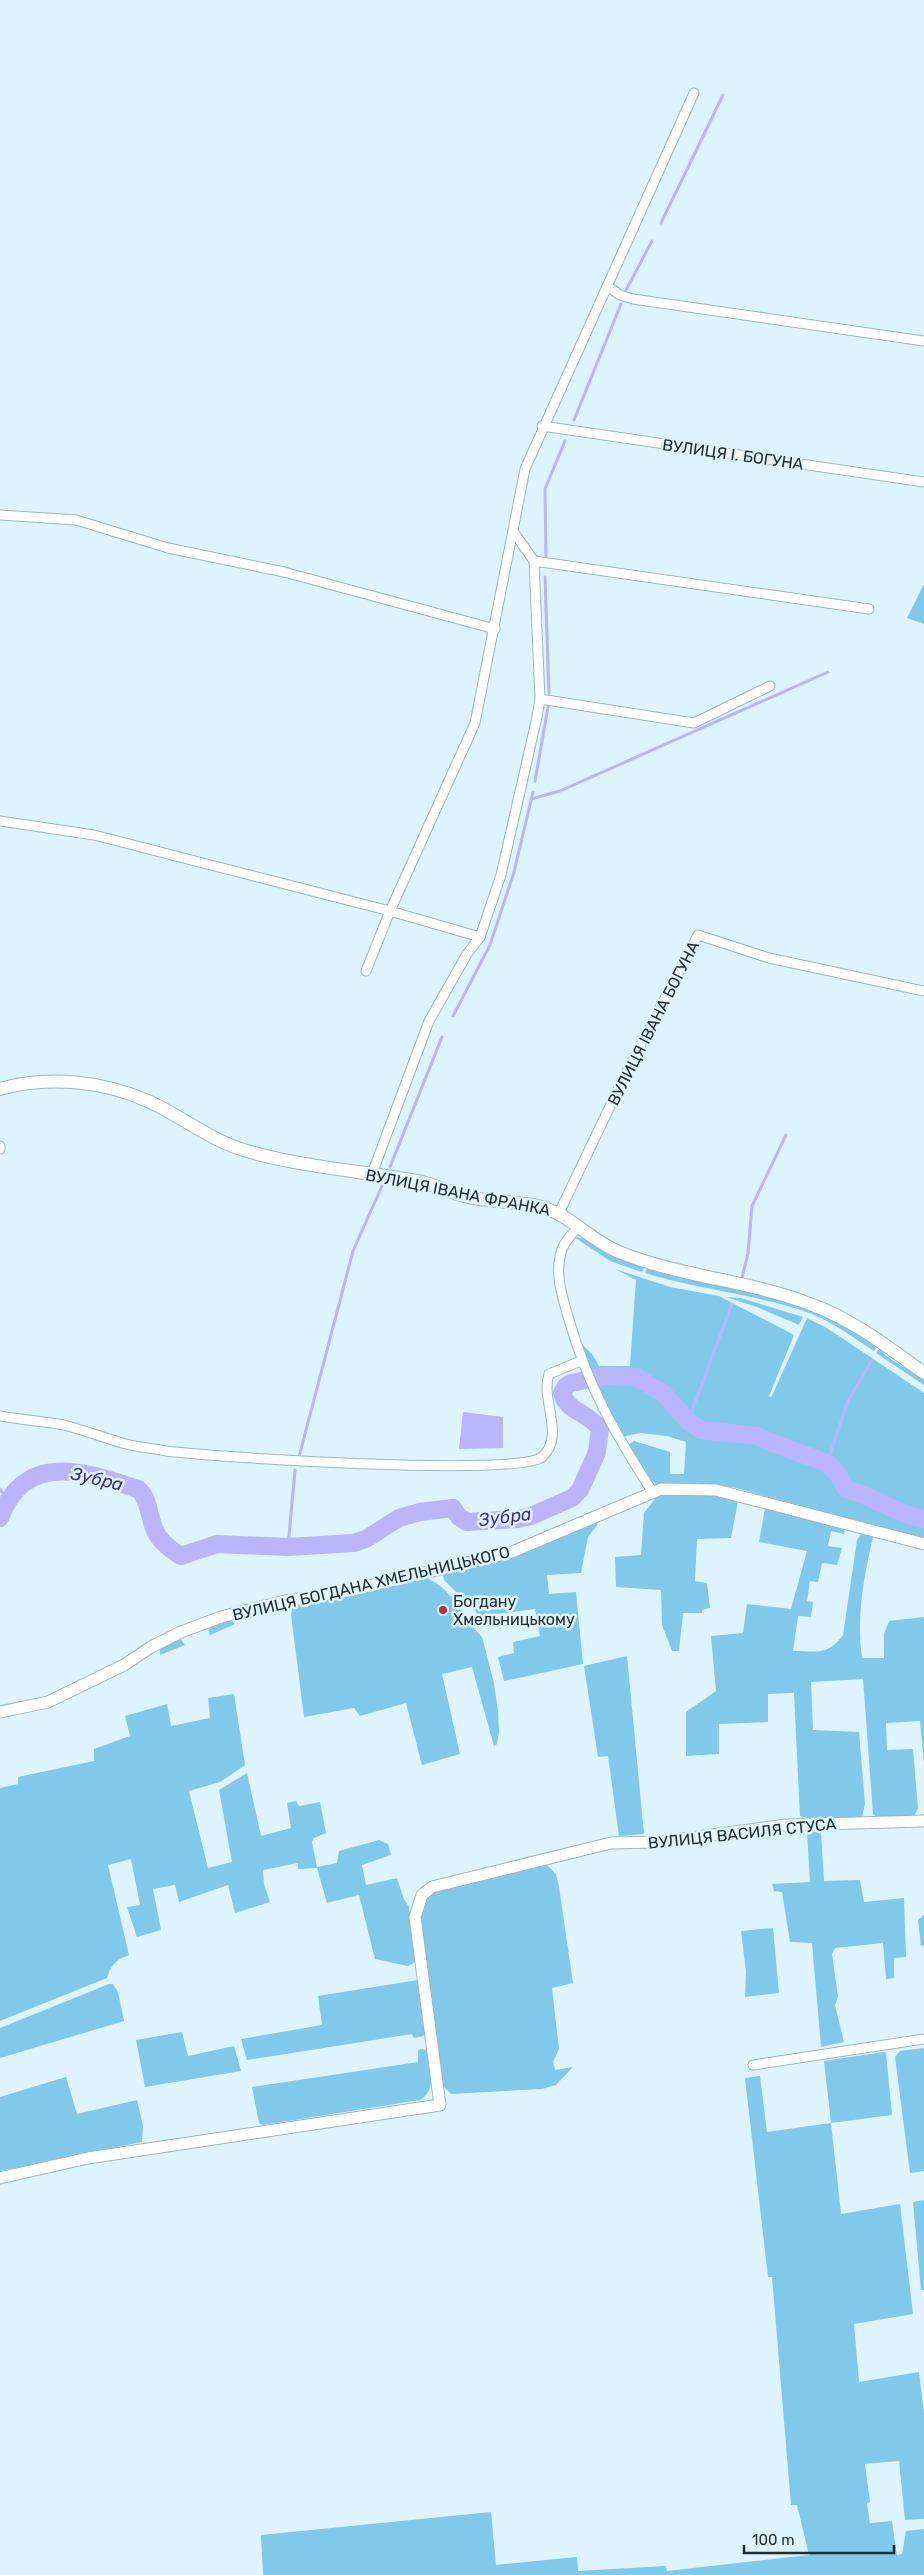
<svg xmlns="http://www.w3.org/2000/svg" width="924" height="2575" viewBox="0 0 924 2575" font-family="Rubik,sans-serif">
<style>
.green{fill:#81c9ea}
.water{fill:#bab4fb}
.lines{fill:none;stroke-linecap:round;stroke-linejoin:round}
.stream{stroke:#bab4fb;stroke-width:3}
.river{stroke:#bab4fb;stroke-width:18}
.minor-casing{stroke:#9cb6c3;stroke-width:11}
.tertiary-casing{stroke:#9cb6c3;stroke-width:13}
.secondary-casing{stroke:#9cb6c3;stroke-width:14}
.minor{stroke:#fff;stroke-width:9}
.tertiary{stroke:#fff;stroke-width:11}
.secondary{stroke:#fff;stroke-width:12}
.poi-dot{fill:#be2d49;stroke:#ddf3fd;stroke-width:2}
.labels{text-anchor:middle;stroke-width:5;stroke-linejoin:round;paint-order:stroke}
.street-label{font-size:16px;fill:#222c31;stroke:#ddf3fd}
.poi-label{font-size:16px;fill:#222c31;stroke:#ddf3fd;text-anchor:start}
.water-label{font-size:18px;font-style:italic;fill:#442d90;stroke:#ddf3fd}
</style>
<rect width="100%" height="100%" fill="#ddf3fd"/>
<g class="green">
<polygon points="924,584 924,624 907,618"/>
<polygon points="574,1237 581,1238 613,1256 644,1267 642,1272 610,1261"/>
<path d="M647,1268c66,19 138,24 199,59 9,5 18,10 25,17l7,1 -4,6c-20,-13 -40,-28 -62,-37 -54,-20 -113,-24 -167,-41z"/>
<polygon points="615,1269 670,1287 719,1296 794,1335 769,1396 771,1398 807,1318 827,1328 924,1393 924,1539 732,1487 686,1484 658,1485 650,1480 627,1448 628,1445 634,1441 670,1452 670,1474 684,1474 686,1442 667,1436 641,1433 621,1437 579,1349 582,1344 592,1354 599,1366 630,1366 636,1280"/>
<polygon points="726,1297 741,1298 803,1317 799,1325 757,1307"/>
<polygon points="880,1348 886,1356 924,1380 924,1385 876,1353"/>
<polygon points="679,1492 718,1496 738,1501 731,1538 697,1539 695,1581 707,1583 710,1608 702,1610 702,1613 683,1613 679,1651 672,1651 662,1625 661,1590 616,1587 615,1557 641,1555 644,1513 658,1495"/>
<path d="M765,1508l80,20 -1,6 -13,-3 -3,15 14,2 -5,17 -15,-2 -4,19 -8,-1 -3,20 6,1 -2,15 -13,-1 -5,35c23,0 35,5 50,-16l14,-95 4,-6 12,3c-9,39 -17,81 -11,121h22v-24l5,-13 35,-4v146l-4,-42 -34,2 1,27 26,-1 5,60 -4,7h-39l-2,-2 -10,-135 -52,3 2,48 46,2 6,72 -3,13 -53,2 -9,-3 -6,-123 -26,1v28l-49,2v30l-33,2v-44l30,-21 -5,-55 32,-3 4,-29 44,5 16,-58 -48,-9z"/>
<polygon points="592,1520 598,1524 588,1537 581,1573 547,1575 549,1594 576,1592 583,1664 504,1681 498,1657 514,1653 513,1642 540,1636 535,1609 480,1616 444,1580 443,1575 533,1549"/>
<path d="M423,1578c19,2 35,28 47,41l-4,1 16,17 12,46 4,28 1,21 -2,12 -3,2 -22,-79 -30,7 18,80 -38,11 -16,-62 -46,13 -6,-8 -50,9 -13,-103 2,-8 4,-3z"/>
<polygon points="232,1620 235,1624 210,1635 208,1628"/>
<polygon points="180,1638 185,1645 160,1655 160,1647"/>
<polygon points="627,1656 644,1834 619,1836 608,1756 598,1757 584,1666"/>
<path d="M234,1694l11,71 -25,17 -31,9 19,77 24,-6 -13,-72 28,-17 14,63 30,-8 -4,-25 9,-2 3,5 21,-4 6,31 -12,5 -2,4 5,25 20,-4 2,-12 40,-11 9,4 3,11 -29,10 4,20 31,-7 7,21 5,8 6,55 -7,4 -33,-7 -16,-64 -32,8 -10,-35 -19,1v-6l-35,7 1,14 6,18 -35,11 -7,-28 -49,17 -4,-17 -22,4 8,41 -24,7 -10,-30 13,-2 -9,-46 -23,6 21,90c-12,4 -19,11 -22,23l-107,43v-233l18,-4v-7l76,-16v-12l36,-13 -5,-20 42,-12 4,22 39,-8 -2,-20z"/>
<polygon points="807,1832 821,1832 824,1881 860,1880 864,1902 904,1898 906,1957 894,1958 894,1978 886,1979 883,1943 835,1948 832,1954 838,1996 835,2005 844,2042 821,2047 812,1943 790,1942 782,1892 774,1891 772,1884 810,1882"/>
<path d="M545,1863l11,11 3,13 14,96 -21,5 7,61 -6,13 2,8 18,-3 -17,18 -14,4 -91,5 -9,-9 -22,-162c1,-15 2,-23 14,-31z"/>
<polygon points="924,1915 924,1945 921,1946 918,1920"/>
<polygon points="773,1928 779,1993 745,1997 746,1971 741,1931"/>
<polygon points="418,1980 426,2033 423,2036 414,2038 412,2034 247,2060 241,2039 322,2025 318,1996"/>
<polygon points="109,1984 113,1984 118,1992 124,2021 0,2058 0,2028"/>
<polygon points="182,2032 188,2056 234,2046 241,2071 145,2087 136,2040"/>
<polygon points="924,2048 924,2171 910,2173 895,2057 900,2051"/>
<path d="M423,2049l5,2c2,17 9,39 -8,49l-157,25 -4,-2 -7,-36 166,-25v-12z"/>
<polygon points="884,2052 886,2053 892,2115 831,2123 841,2214 900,2204 913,2314 854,2324 859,2382 919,2372 924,2414 924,2519 905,2520 899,2461 865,2464 870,2502 867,2503 870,2523 892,2521 897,2555 902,2554 906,2531 924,2529 924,2575 263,2575 261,2535 491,2512 496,2565 577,2557 578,2571 666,2566 667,2571 809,2555 797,2505 791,2505 772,2277 768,2277 745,2078 760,2076 767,2132 831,2123 824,2061"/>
<polygon points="66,2077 77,2114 137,2100 143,2126 142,2142 0,2171 0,2097"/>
<polygon points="924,2200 924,2290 921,2290 913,2202"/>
</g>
<polygon class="water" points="463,1412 503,1417 503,1448 459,1449"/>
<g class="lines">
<g class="stream">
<polyline points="661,223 723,95"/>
<polyline points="626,290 652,241"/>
<polyline points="574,420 621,304"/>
<polyline points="546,556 545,489 565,441"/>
<polyline points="545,577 549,693"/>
<polyline points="535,781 548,707"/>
<polyline points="531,799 560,791 828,672"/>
<polyline points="453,1016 490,945 514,872 533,792"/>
<polyline points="390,1167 442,1037"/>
<polyline points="742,1278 748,1253 752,1206 786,1135"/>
<polyline points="688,1421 732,1304"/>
<polyline points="299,1457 353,1251 382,1186"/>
<polyline points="827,1463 848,1401 872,1360"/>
<polyline points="0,1489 7,1500"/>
<polyline points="288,1547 295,1470"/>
</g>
<path class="river" d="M0,1518c25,-68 86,-46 138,-29 11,9 11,27 16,39 4,12 17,22 27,28l36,-12 71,3 66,-4 12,-4 33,-21 21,-6 33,-4 6,9 8,5 51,-3 13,-3 41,-18 8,-8 17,-38 3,-23c-12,-17 -33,-17 -38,-36l4,-7 5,-3 35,-7 30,1 27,16 25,28 13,9 57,6 17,8 52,19 11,11 8,15c27,7 52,26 78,30"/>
<defs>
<g id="minor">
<polyline points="607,286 620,295 633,299 924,341"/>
<polyline points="542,426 924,482"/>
<polyline points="0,515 76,520 168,548 284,572 495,629"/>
<polyline points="534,561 869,609"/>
<polyline points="540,699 694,723 770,686"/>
<polyline points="0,821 94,835 390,911 480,937"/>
<polyline points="366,971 390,911 475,723 525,469 694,93"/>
<polyline points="0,1146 0,1149"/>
<polyline points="372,1174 429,1021 467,954 480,937 501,875 537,717 540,699 534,561 513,531"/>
<polyline points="559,1213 624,1077 698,935 769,958 924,991"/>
<path d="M578,1227c-5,6 -13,14 -16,22 -8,24 0,47 7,71 20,68 45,112 83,171"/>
<path d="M0,1416c21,4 43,5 64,9 19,5 38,12 58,18 14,4 29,5 44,8 46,6 353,26 376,6 24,-21 -2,-57 7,-83l32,-13"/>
<polyline points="753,2065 924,2039"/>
</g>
<g id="tertiary">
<polyline points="0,1712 48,1702 124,1665 151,1647 181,1632 221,1617 285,1601 352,1590 512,1552 661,1489 716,1490 924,1544"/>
<polyline points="0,2178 88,2158 440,2105 415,1917 422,1895 432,1887 611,1843 659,1842 786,1825 924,1821"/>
</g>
<path id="secondary" d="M0,1089c47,-14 105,-8 150,13 33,15 61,39 97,49 55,16 114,20 170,30 16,3 32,11 47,15 24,6 50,5 74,10 31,7 51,34 81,46 61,25 129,28 191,52 42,15 78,43 114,69"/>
</defs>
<use href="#minor" class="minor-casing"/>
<use href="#tertiary" class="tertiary-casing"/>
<use href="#secondary" class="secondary-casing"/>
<use href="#minor" class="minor"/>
<use href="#tertiary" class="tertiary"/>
<use href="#secondary" class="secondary"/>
</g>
<circle class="poi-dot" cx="443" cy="1610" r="5"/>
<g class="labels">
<g class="street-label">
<text transform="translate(733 454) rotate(8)" y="6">ВУЛИЦЯ І. БОГУНА</text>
<text transform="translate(653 1023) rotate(-63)" y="6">ВУЛИЦЯ ІВАНА БОГУНА</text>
<text transform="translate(458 1192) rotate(11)" y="6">ВУЛИЦЯ ІВАНА ФРАНКА</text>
<text transform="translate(371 1583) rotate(-13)" y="6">ВУЛИЦЯ БОГДАНА ХМЕЛЬНИЦЬКОГО</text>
<text transform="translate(742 1833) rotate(-6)" y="6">ВУЛИЦЯ ВАСИЛЯ СТУСА</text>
</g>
<g class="poi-label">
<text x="453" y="1607">Богдану<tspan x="453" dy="18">Хмельницькому</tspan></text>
</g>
<g class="water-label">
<text transform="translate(97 1479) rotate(13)" y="6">Зубра</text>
<text transform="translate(505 1517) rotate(-7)" y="6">Зубра</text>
</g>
</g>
<path d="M744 2545v8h150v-8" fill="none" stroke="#222c31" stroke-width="2.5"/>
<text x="752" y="2545" font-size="15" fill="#222c31" stroke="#ddf3fd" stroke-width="4" paint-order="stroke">100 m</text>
</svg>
